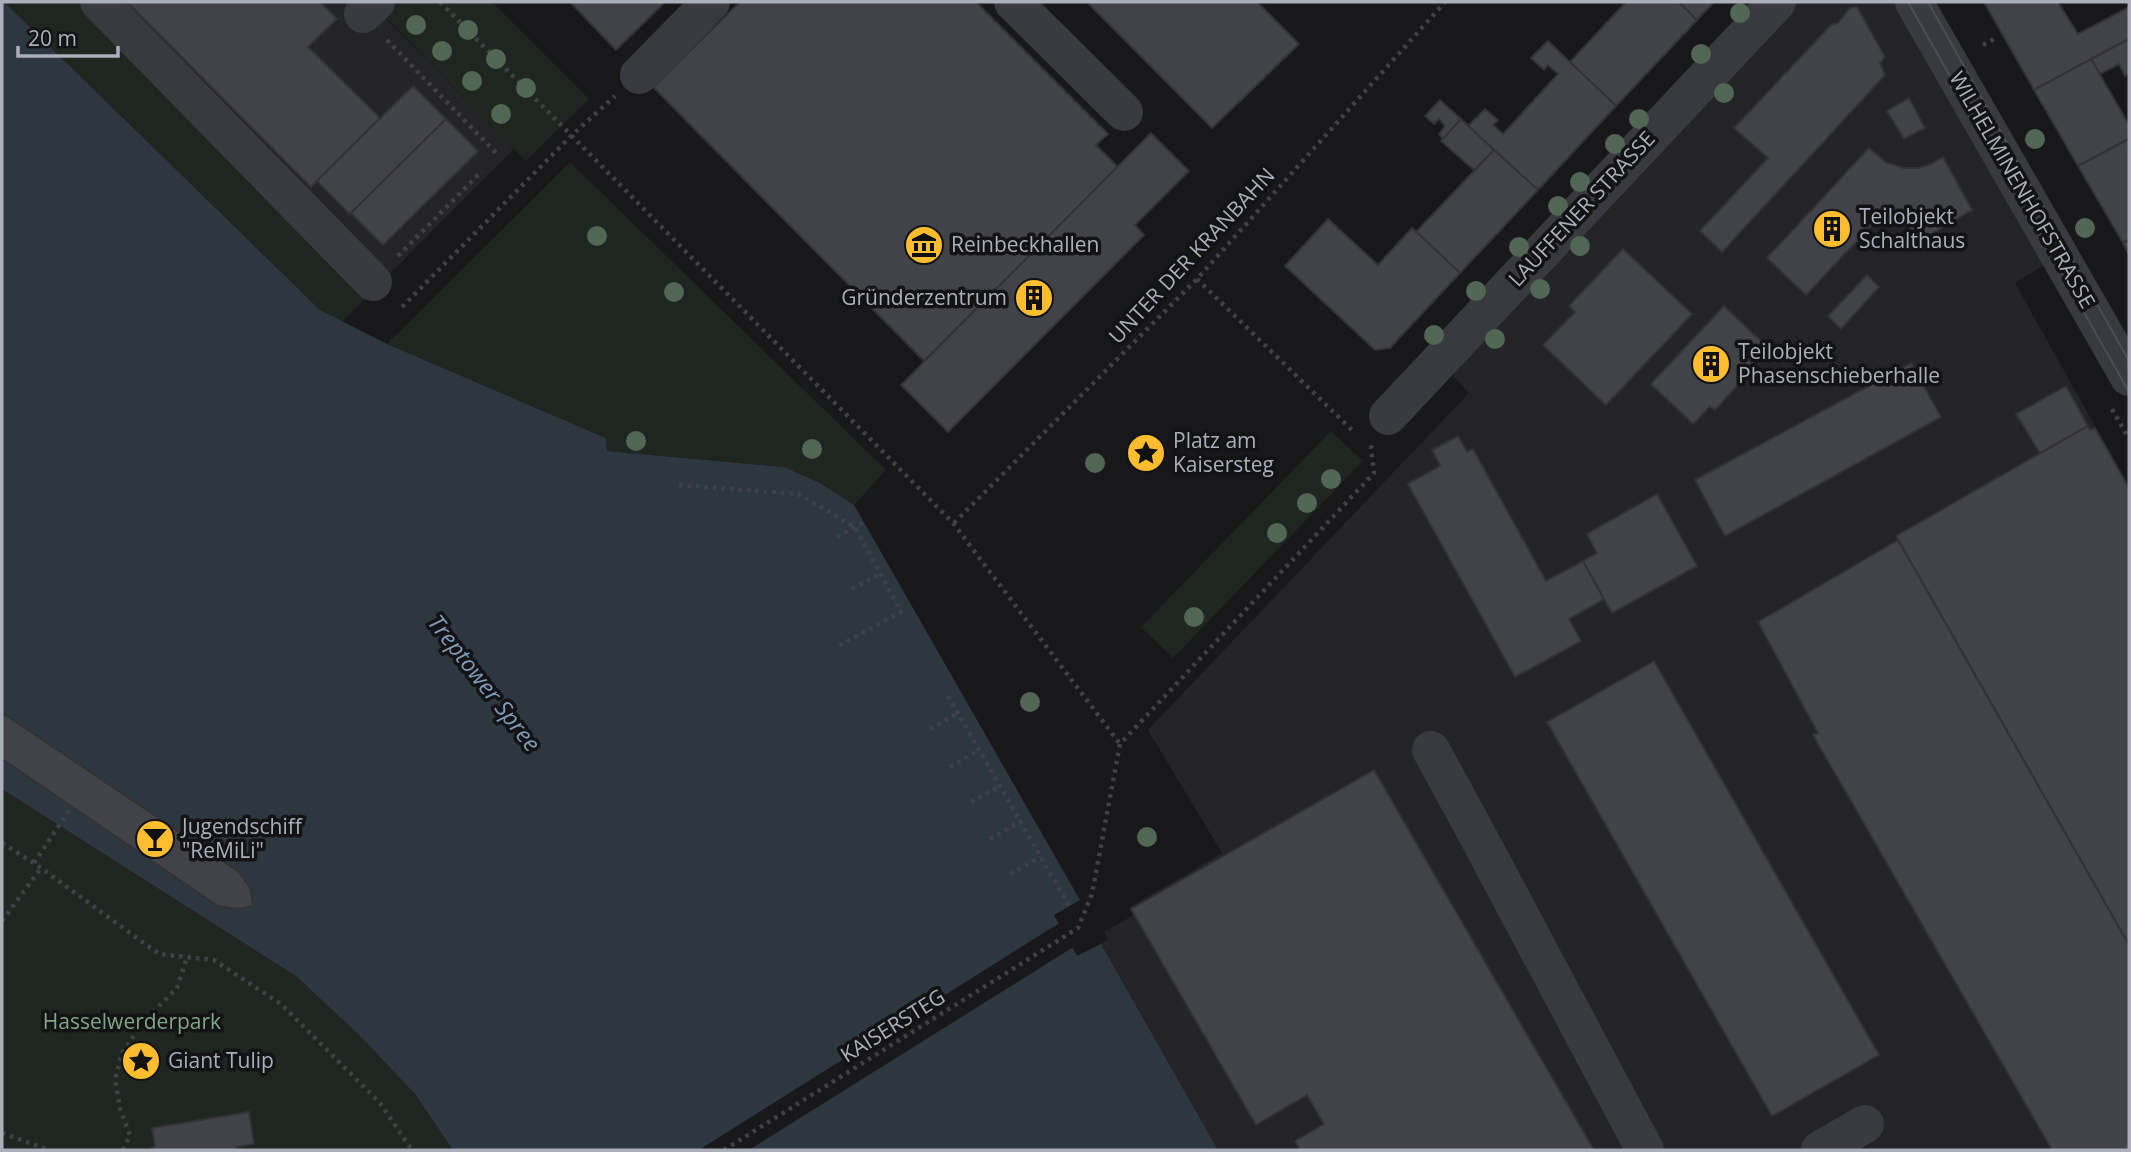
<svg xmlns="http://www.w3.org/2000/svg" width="2131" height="1152" viewBox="0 0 2131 1152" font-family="'Open Sans',sans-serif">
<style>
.built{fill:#242428}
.green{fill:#1e261f}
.water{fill:#2d3740}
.pier{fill:#18181b}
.building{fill:#424348;stroke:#323237;stroke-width:2}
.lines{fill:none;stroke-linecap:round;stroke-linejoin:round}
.path{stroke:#3f4147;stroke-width:4.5;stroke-dasharray:3.5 5;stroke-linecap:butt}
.minor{stroke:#393a40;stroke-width:38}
.tram{stroke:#4c4e55;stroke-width:2}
.tree{fill:#516754}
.labels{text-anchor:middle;stroke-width:7;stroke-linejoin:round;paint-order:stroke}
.street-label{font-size:21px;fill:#aaafbb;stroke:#131316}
.poi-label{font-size:21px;fill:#aaafbb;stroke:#131316;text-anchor:start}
.park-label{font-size:21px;fill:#80a783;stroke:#131316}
.water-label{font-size:23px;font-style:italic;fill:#7f9cb8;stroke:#131316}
</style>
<rect width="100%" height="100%" fill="#18181b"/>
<g class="built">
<polygon points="4,2 397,2 383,16 514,149 342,322"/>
<polygon points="1795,2 1896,2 2046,264 2015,283 2129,487 2129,1150 1218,1150 1101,944 1108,939 1104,932 1134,915 1130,907 1222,853 1148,730 1469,393 1454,377 1453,371"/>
</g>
<g class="green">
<polygon points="4,2 78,2 366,297 342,322 320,310"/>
<polygon points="397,2 492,2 589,99 526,161 383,15"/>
<polygon points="570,162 886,470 854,505 820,483 784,467 607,451 606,438 387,344"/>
<polygon points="1331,431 1363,461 1173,658 1141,627"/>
<polygon points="2,789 297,977 359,1035 415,1094 453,1150 2,1150"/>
</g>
<polygon class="water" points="2,2 4,2 320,310 387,344 606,438 607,451 784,467 820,483 854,505 1080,900 1054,915 1077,956 1101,944 1218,1150 453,1150 415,1094 359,1035 297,977 2,789"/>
<polygon class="pier" points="1061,922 1075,946 749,1150 699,1150"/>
<g class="building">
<polygon points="127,2 320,2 337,19 308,47 380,118 311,187"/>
<polygon points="570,2 665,2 616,50"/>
<polygon points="740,2 976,2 1108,134 1096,145 1118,167 924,361 653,87"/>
<polygon points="1087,2 1257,2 1299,44 1212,128"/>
<polygon points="1626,2 1679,2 1697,20 1616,106 1570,62"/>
<polygon points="1679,2 1714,2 1697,20"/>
<polygon points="1984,2 2058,2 2078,34 2129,7 2129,39 2034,90"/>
<polygon points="1857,7 1885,57 1880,63 1885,75 1722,252 1700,231 1768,158 1734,128 1831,25 1838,23 1850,8"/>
<polygon points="2129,39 2129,73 2125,76 2119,64 2100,74 2091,59"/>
<polygon points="1548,41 1616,106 1538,190 1468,126 1485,109 1498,120 1493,125 1503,134 1558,74 1548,65 1544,70 1531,58"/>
<polygon points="2091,59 2129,125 2129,139 2078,166 2034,90"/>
<polygon points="413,86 446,119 350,214 317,181"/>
<polygon points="1909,98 1925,128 1904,139 1887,111"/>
<polygon points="1440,100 1461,119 1443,139 1439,134 1445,126 1439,119 1434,124 1425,116"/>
<polygon points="446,119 478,151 383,245 351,213"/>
<polygon points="1461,119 1494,150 1474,170 1441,141"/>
<polygon points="1151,133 1189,171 1135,225 1144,235 948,432 901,385"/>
<polygon points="2129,139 2129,240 2123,243 2078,166"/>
<polygon points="1869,148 1887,163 1904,168 1918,168 1931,164 1943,157 1972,210 1918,242 1902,215 1884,212 1806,295 1767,258"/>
<polygon points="1494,150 1538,190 1460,273 1416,232"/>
<polygon points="1328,219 1378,265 1412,228 1460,273 1390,348 1375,350 1285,266"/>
<polygon points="2129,240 2129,255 2123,243"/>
<polygon points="1623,249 1692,314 1606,405 1543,345 1575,312 1569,306"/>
<polygon points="1867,275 1879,287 1841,329 1828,316"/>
<polygon points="1724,306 1765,345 1750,361 1755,366 1715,410 1710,406 1693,424 1651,384"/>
<polygon points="1911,363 1941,417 1725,536 1695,480"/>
<polygon points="2066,386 2088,426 2040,453 2016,414"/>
<polygon points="2088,426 2090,430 2095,428 2129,488 2129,945 1896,536"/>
<polygon points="1458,436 1467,452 1473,449 1546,581 1583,561 1604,599 1569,619 1581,641 1515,677 1408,484 1440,466 1432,450"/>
<polygon points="1657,494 1697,566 1612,613 1583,561 1597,553 1587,534"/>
<polygon points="1898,540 2129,945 2129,1150 2052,1150 1813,735 1818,733 1758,622"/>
<polygon points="1654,661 1879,1055 1772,1116 1547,722"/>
<polygon points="4,714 239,872 251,889 253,906 238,909 218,906 2,759 2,718"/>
<polygon points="1374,770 1515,1014 1594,1150 1300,1150 1295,1141 1324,1124 1307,1095 1256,1125 1149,940 1131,909"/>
<polygon points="249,1112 254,1144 236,1147 237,1150 148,1150 155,1146 152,1128"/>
</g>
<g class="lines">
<g class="path">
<polyline points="440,2 953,523 1120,744"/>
<polyline points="387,40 496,153"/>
<polyline points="1983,45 1994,39"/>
<polyline points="398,256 482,171"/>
<polyline points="1197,279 1355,433"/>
<polyline points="402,307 571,136 615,96"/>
<polyline points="2112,409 2129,439"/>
<polyline points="679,485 798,494 855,527 901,612 837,647"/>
<polyline points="954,523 1197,279 1445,2"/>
<polyline points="837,537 864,522"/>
<polyline points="852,589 880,574"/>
<polyline points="948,696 1069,906"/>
<polyline points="930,729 958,713"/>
<polyline points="950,767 979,750"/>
<polyline points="971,802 1000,786"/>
<polyline points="990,839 1021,821"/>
<polyline points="2,843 34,863 159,954 214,960 281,1004 380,1103 412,1150"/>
<polyline points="34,863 72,806"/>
<polyline points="1010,874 1041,857"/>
<polyline points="2,921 41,868"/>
<polyline points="2,1133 49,1150"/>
<polyline points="123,1150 130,1135 120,1109 115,1079 122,1053 144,1021 177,988 187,957"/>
<polyline points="724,1150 1078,928 1092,894 1120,744 1374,473 1371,448 1372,445"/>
</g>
<g class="minor">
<polyline points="99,2 373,282"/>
<polyline points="1013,2 1124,112"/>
<polyline points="1914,2 2129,377"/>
<polyline points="363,14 376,2"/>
<polyline points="639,75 711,2"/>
<polyline points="1388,416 1777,2"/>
<polyline points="1431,750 1472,825 1645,1150"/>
<polyline points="1820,1150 1865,1124"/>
</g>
<g class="tram">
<polyline points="1908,2 2129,392"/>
<polyline points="1928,2 2129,361"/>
</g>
</g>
<g class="tree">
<circle cx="1740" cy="13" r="10"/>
<circle cx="416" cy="25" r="10"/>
<circle cx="468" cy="30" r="10"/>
<circle cx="442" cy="51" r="10"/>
<circle cx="1701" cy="54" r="10"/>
<circle cx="496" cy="59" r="10"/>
<circle cx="472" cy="81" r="10"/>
<circle cx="526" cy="88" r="10"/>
<circle cx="1724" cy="93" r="10"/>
<circle cx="501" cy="114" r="10"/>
<circle cx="1639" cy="119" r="10"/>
<circle cx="2035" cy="139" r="10"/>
<circle cx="1615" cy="144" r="10"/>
<circle cx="1580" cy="182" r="10"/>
<circle cx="1558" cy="206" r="10"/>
<circle cx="2085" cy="228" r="10"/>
<circle cx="597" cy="236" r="10"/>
<circle cx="1580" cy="246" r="10"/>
<circle cx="1519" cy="247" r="10"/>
<circle cx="1540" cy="289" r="10"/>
<circle cx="1476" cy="291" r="10"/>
<circle cx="674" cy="292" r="10"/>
<circle cx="1434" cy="335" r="10"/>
<circle cx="1495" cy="339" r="10"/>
<circle cx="636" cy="441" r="10"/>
<circle cx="812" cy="449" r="10"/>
<circle cx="1095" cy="463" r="10"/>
<circle cx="1331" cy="479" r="10"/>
<circle cx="1307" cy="503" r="10"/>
<circle cx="1277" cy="533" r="10"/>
<circle cx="1194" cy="617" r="10"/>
<circle cx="1030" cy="702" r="10"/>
<circle cx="1147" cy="837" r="10"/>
</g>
<defs>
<symbol id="building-disc" viewBox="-11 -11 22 22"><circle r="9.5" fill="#fdbd2e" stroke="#131316"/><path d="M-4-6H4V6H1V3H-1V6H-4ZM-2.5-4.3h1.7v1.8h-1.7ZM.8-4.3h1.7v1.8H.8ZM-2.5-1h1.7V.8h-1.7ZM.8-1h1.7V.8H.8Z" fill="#111"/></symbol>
<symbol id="museum-disc" viewBox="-11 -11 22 22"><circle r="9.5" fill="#fdbd2e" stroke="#131316"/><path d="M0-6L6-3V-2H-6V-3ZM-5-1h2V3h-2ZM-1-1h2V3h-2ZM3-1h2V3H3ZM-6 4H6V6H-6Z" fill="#111"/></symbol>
<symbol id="sight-disc" viewBox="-11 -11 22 22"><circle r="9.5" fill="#fdbd2e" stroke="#131316"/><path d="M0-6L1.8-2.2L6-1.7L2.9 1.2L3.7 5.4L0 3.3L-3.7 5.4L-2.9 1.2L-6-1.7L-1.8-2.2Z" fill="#111"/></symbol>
<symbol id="bar-disc" viewBox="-11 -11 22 22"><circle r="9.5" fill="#fdbd2e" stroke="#131316"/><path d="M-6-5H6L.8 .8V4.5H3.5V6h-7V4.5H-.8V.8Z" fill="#111"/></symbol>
</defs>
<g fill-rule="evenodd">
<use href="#building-disc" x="1810" y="207" width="44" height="44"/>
<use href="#museum-disc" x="902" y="223" width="44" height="44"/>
<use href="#building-disc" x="1012" y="276" width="44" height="44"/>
<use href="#building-disc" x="1689" y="342" width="44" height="44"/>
<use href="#sight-disc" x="1124" y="431" width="44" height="44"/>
<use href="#bar-disc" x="133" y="817" width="44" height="44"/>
<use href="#sight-disc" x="119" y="1039" width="44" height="44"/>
</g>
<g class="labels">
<g class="street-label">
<text transform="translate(2022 190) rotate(60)" y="7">WILHELMINENHOFSTRASSE</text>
<text transform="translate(1582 209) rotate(-47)" y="7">LAUFFENER STRASSE</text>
<text transform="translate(1192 256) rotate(-47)" y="7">UNTER DER KRANBAHN</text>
<text transform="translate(893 1026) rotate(-32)" y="7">KAISERSTEG</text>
</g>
<g class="poi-label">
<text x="1859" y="224">Teilobjekt<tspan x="1859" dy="24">Schalthaus</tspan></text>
<text x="951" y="252">Reinbeckhallen</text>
<text x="1007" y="305" text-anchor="end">Gründerzentrum</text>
<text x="1738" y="359">Teilobjekt<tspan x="1738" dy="24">Phasenschieberhalle</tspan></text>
<text x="1173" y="448">Platz am<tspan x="1173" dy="24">Kaisersteg</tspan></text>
<text x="182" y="834">Jugendschiff<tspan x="182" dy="24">"ReMiLi"</tspan></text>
<text x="168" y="1068">Giant Tulip</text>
</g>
<g class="park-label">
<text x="132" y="1029">Hasselwerderpark</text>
</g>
<g class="water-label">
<text transform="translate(484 683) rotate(52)" y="8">Treptower Spree</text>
</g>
</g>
<rect width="2131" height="1152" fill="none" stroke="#aaafbb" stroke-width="7"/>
<path d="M18 46v10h100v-10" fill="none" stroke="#aaafbb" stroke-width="3.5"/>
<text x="28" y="46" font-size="21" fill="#aaafbb" stroke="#131316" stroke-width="5" paint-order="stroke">20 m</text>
</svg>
